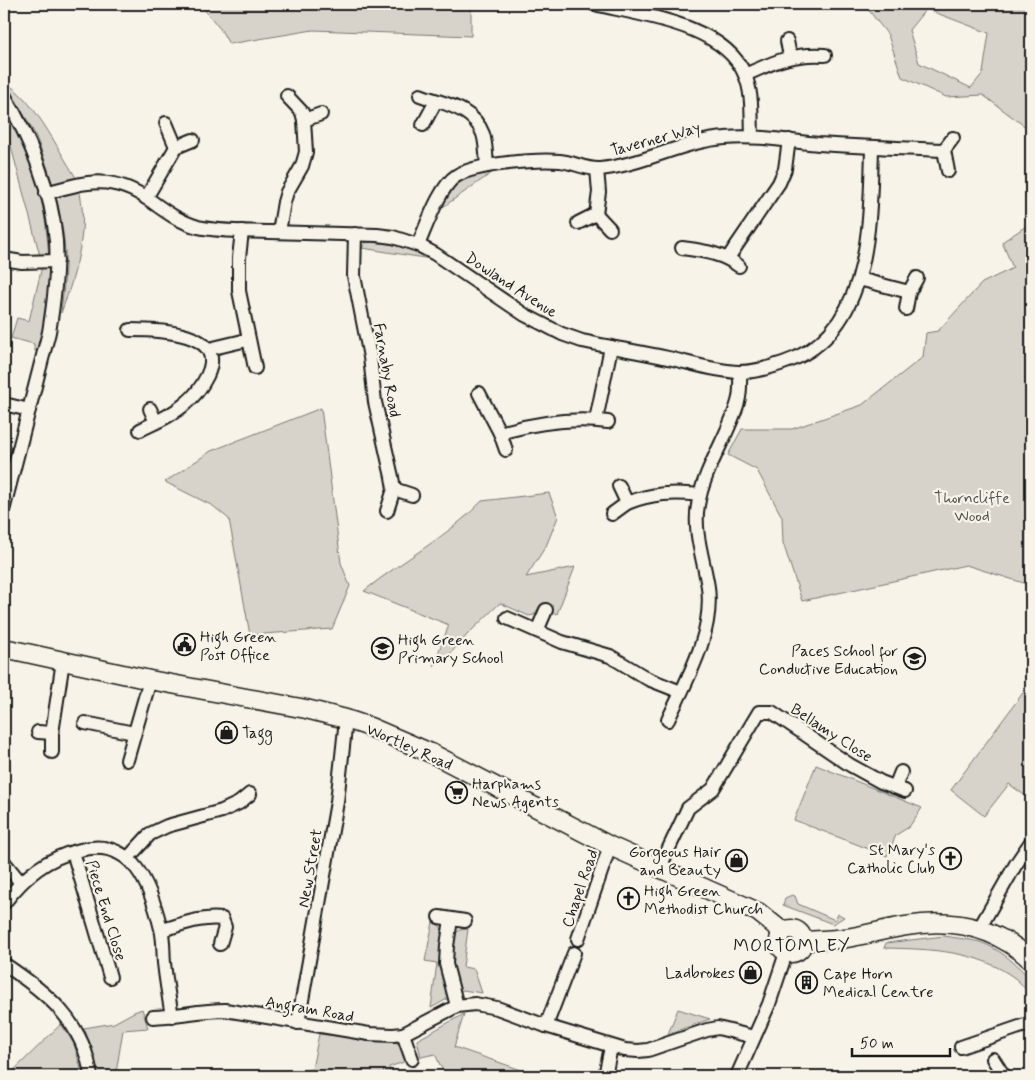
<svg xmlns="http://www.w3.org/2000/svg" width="1035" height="1080" viewBox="0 0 1035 1080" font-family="Mynerve,sans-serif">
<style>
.green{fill:#d7d3cb;stroke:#7a7874;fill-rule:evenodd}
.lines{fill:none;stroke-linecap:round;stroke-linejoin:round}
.street-casing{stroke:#1c1c1c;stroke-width:16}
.secondary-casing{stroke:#1c1c1c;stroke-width:21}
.street{stroke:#f7f3e8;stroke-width:12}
.secondary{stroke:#f7f3e8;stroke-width:18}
.labels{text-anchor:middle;stroke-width:4.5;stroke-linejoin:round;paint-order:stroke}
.street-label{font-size:16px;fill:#1c1c1c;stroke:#f7f3e8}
.park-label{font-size:16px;fill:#545351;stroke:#f7f3e8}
.poi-label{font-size:16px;fill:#1c1c1c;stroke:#f7f3e8;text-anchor:start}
.neighbourhood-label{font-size:18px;letter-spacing:1px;fill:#1c1c1c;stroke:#f7f3e8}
</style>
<rect width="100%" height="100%" fill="#f7f3e8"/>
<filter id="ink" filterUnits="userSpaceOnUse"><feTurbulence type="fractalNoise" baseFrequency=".02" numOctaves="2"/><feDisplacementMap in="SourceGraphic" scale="10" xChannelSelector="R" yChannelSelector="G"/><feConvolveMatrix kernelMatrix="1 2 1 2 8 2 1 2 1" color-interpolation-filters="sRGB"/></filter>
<g filter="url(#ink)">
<g class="green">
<polygon points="200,4 471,4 471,36 313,30 229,44 221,30"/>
<path d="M864,4h167v127l-48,-36 -37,2 -44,-20 -14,-42zM926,9l63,24 -6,40 -12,15 -52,-25 -10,-33z"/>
<path d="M4,82c29,15 53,66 71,94 17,44 2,94 -14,137 2,-20 5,-41 4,-61 -2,-36 -15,-82 -29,-115 -8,-18 -21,-36 -32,-52z"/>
<path d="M9,118c29,49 41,105 40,162 0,25 -6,49 -10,73l-5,-3v-6l-23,-6 6,-20 12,3 12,-50 -2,-19 -35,-132z"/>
<path d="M493,172l-50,35c9,-24 25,-34 50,-35z"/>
<polygon points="1031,223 1031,588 1027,584 966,565 802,601 783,543 782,517 757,470 728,455 742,429 792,429 862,405 923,357 926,333 938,331 982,283 1013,268 1002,242"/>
<polygon points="375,241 412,249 431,259 362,248 365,243"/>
<polygon points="321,408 341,563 350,586 332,629 250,635 229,519 213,506 165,482 211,451"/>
<path d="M549,493l9,24 -12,29 -20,31 49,-10 -18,47 -17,-8 -6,9 -5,1 -29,-13 -32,31 -19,21 -16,11 16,-41 -85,-34c38,-31 84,-54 118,-90z"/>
<polygon points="1031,682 1031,800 1009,784 984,816 951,790"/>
<polygon points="816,765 922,808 909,827 896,835 887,856 794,820"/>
<polygon points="792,895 795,896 798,904 835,920 838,914 844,917 833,924 783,905 785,898"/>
<polygon points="433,922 440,926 443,931 455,933 460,930 468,929 463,967 474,969 482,993 463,990 431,1008 437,963 425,961"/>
<path d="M944,936c12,2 24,3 36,6 20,7 37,22 51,38v16c-5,-5 -9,-12 -15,-17 -38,-29 -86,-30 -132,-31l2,-5z"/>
<polygon points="142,1009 148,1028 123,1030 116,1073 120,1074 121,1076 97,1076 95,1058 84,1028 114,1023 134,1012"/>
<polygon points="678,1009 710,1019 668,1034"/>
<polygon points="464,1014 454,1047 539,1076 459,1076 442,1069 435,1054 421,1057 417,1040"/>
<polygon points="61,1024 74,1044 83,1076 8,1076"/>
<polygon points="319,1034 399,1043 407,1061 389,1067 391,1076 290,1076 288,1072 312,1069"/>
</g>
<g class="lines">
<defs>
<g id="street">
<path d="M594,4c46,11 130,20 151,71 8,19 6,40 7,61"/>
<polyline points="787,41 790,56"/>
<path d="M745,75c29,-13 47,-22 80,-20"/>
<path d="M4,95c26,43 48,96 52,146 2,31 -2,61 -7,91l-45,175"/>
<path d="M420,95c23,9 53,12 63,39 3,9 3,21 4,32"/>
<polyline points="304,120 321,114"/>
<polyline points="166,123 176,147"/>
<polyline points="423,125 436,101"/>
<polyline points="948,171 944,150 953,138"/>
<path d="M46,193c42,-12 67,-19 105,8 15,11 29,21 47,26 23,5 48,4 72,5 35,1 71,2 107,3l16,2 25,8 17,9 90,61 37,19 20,7c28,6 57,11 86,17 23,5 47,13 71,14 14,0 30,-4 44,-9 89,-29 87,-139 89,-216"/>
<polyline points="146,198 176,147 193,140"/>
<polyline points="596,214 599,192 597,169"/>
<polyline points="578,223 596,214 610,229"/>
<polyline points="242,231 239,258 239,291 255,368"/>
<polyline points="279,232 284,202 287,192 302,166 306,152 304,120 302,112 287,96"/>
<polyline points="355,234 354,276 370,357 375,402 392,477 394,489 387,511"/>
<path d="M418,245c8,-18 22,-59 38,-69 19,-12 80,-17 104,-15 13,1 27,9 40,8 43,-4 82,-28 125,-31 32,-3 62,3 94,6 42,3 84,4 125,6"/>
<path d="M682,248c21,3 40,5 57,18"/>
<polyline points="728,258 779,183 785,169 789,140"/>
<polyline points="4,259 22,262 57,261"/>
<polyline points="859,279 909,292"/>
<polyline points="906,309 909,292 917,278"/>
<path d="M130,330c27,0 99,1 77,46 -5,10 -12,20 -21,27 -13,12 -30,19 -46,27"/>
<polyline points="209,349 247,340"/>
<polyline points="479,393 500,433 506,450"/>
<polyline points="4,404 29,410"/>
<polyline points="150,409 156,422"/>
<polyline points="596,420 611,347"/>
<path d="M500,433c35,-10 71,-16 108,-11"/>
<polyline points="394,489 412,495"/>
<path d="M627,503c25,-10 47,-11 73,-8"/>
<polyline points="612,514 627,503 619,486"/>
<polyline points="507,618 562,642 610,656 648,679 681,692"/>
<polyline points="537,631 546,610"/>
<path d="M668,720c19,-41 46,-86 40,-133 -4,-27 -15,-55 -10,-82 6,-37 30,-68 40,-103 3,-10 2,-20 2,-30"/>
<polyline points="85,723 134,733"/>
<polyline points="38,732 52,733"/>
<polyline points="52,752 52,733 63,661"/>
<polyline points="127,760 150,680"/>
<polyline points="895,787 901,772"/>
<polyline points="73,852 110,977"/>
<polyline points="128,858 150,834 167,826 222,811 239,803 250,794"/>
<polyline points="4,862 21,883"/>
<polyline points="659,869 688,808 713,789 759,712 772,712 850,765 881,782 905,791"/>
<path d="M4,903c21,-27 42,-45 76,-53 53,-14 71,37 81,79 3,11 2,23 3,34 2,18 5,36 8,53"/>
<polyline points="439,917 465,921"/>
<polyline points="451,919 447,946 446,964 457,1006"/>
<polyline points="979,929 1016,864 1031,842"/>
<path d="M162,930c18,-5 41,-14 60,-11l3,8 -5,17"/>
<polyline points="578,939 610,846"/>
<path d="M4,964c42,28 80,58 87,112"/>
<path d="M153,1017c24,-1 48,-7 72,-7l144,24 24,1 10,-1 54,-28 18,-2 22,4 49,18 79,24 13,1 10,-1 59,-20 11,-2 36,9"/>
<polyline points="298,1023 337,802 346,719"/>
<polyline points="546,1026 574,953"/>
<polyline points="403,1034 412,1059"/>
<polyline points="961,1047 1031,1023"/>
<polyline points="993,1059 1004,1076"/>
<polyline points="605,1076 611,1047"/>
<polyline points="737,1076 769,1004 786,953"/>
</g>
<g id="secondary">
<polyline points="4,648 150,680 306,709 346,719 370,727 433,754 610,846 758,912 783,932"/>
<circle cx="791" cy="941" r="12"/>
<path d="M803,941c14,-1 29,-1 43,-3 20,-3 40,-9 60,-12 47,-8 90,1 125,34"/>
</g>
</defs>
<use href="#street" class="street-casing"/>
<use href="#secondary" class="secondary-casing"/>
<use href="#street" class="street"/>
<use href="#secondary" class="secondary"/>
</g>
</g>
<defs>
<symbol id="civic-ring" viewBox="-11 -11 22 22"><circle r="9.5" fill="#f7f3e8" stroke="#1c1c1c" stroke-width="1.5"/><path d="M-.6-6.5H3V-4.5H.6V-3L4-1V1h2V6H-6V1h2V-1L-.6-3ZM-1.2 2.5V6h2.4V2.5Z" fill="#1c1c1c"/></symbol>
<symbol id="school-ring" viewBox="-11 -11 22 22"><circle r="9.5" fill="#f7f3e8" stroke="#1c1c1c" stroke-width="1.5"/><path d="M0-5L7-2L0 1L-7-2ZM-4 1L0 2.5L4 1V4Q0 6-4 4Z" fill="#1c1c1c"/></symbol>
<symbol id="shop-ring" viewBox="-11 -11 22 22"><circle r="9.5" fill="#f7f3e8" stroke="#1c1c1c" stroke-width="1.5"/><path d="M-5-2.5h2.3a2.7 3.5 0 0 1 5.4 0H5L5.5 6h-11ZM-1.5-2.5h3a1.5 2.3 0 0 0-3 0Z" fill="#1c1c1c"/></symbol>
<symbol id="supermarket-ring" viewBox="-11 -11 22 22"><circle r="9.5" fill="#f7f3e8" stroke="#1c1c1c" stroke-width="1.5"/><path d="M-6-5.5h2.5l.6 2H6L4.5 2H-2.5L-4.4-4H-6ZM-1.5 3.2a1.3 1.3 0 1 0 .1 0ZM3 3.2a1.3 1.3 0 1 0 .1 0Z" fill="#1c1c1c"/></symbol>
<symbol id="church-ring" viewBox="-11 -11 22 22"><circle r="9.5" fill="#f7f3e8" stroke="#1c1c1c" stroke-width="1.5"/><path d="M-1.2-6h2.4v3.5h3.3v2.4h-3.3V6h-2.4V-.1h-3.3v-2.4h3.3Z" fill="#1c1c1c"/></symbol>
<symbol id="building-ring" viewBox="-11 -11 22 22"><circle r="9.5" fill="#f7f3e8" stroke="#1c1c1c" stroke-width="1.5"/><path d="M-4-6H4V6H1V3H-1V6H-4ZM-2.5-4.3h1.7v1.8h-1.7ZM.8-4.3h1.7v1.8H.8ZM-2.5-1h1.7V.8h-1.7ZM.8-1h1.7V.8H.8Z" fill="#1c1c1c"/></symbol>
</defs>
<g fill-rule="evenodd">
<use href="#civic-ring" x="172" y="632" width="25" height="25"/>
<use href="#school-ring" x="370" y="636" width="25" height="25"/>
<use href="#school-ring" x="902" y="646" width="25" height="25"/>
<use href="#shop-ring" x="214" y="720" width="25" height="25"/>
<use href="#supermarket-ring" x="444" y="780" width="25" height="25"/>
<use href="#church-ring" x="938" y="846" width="25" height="25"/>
<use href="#shop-ring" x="724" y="848" width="25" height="25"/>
<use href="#church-ring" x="616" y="886" width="25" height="25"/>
<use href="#shop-ring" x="738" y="960" width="25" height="25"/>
<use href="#building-ring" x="794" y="970" width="25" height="25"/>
</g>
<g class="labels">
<g class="street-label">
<text transform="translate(655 138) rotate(-15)" y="6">Taverner Way</text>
<text transform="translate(512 284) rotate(33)" y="6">Dowland Avenue</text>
<text transform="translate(388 370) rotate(80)" y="6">Farnaby Road</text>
<text transform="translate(832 732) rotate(33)" y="6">Bellamy Close</text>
<text transform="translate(410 746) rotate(24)" y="6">Wortley Road</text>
<text transform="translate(309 868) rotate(-80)" y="6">New Street</text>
<text transform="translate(579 888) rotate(-71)" y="6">Chapel Road</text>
<text transform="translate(107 910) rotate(73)" y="6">Piece End Close</text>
<text transform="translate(310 1008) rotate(10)" y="6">Angram Road</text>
</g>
<g class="park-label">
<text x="972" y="503">Thorncliffe<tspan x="972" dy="18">Wood</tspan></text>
</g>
<g class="poi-label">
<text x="200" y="642">High Green<tspan x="200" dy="18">Post Office</tspan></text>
<text x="398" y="645">High Green<tspan x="398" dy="18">Primary School</tspan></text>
<text x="898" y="656" text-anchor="end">Paces School for<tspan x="898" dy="18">Conductive Education</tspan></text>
<text x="242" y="738">Tagg</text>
<text x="472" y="789">Harphams<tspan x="472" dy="18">News Agents</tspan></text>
<text x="935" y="855" text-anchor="end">St Mary's<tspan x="935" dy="18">Catholic Club</tspan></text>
<text x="721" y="857" text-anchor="end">Gorgeous Hair<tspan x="721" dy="18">and Beauty</tspan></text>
<text x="644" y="896">High Green<tspan x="644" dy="18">Methodist Church</tspan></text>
<text x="735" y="978" text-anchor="end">Ladbrokes</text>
<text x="823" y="979">Cape Horn<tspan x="823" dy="18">Medical Centre</tspan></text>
</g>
<g class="neighbourhood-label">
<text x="792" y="951">MORTOMLEY</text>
</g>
</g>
<rect width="1035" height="1080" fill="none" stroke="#f7f3e8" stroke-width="20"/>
<rect x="10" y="10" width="1015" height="1060" fill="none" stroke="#1c1c1c" stroke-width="2" filter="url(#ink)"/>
<path d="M852 1048v8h98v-8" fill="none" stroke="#1c1c1c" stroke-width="2.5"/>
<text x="860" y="1048" font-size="15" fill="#1c1c1c" stroke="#f7f3e8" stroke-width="4" paint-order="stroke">50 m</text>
</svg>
